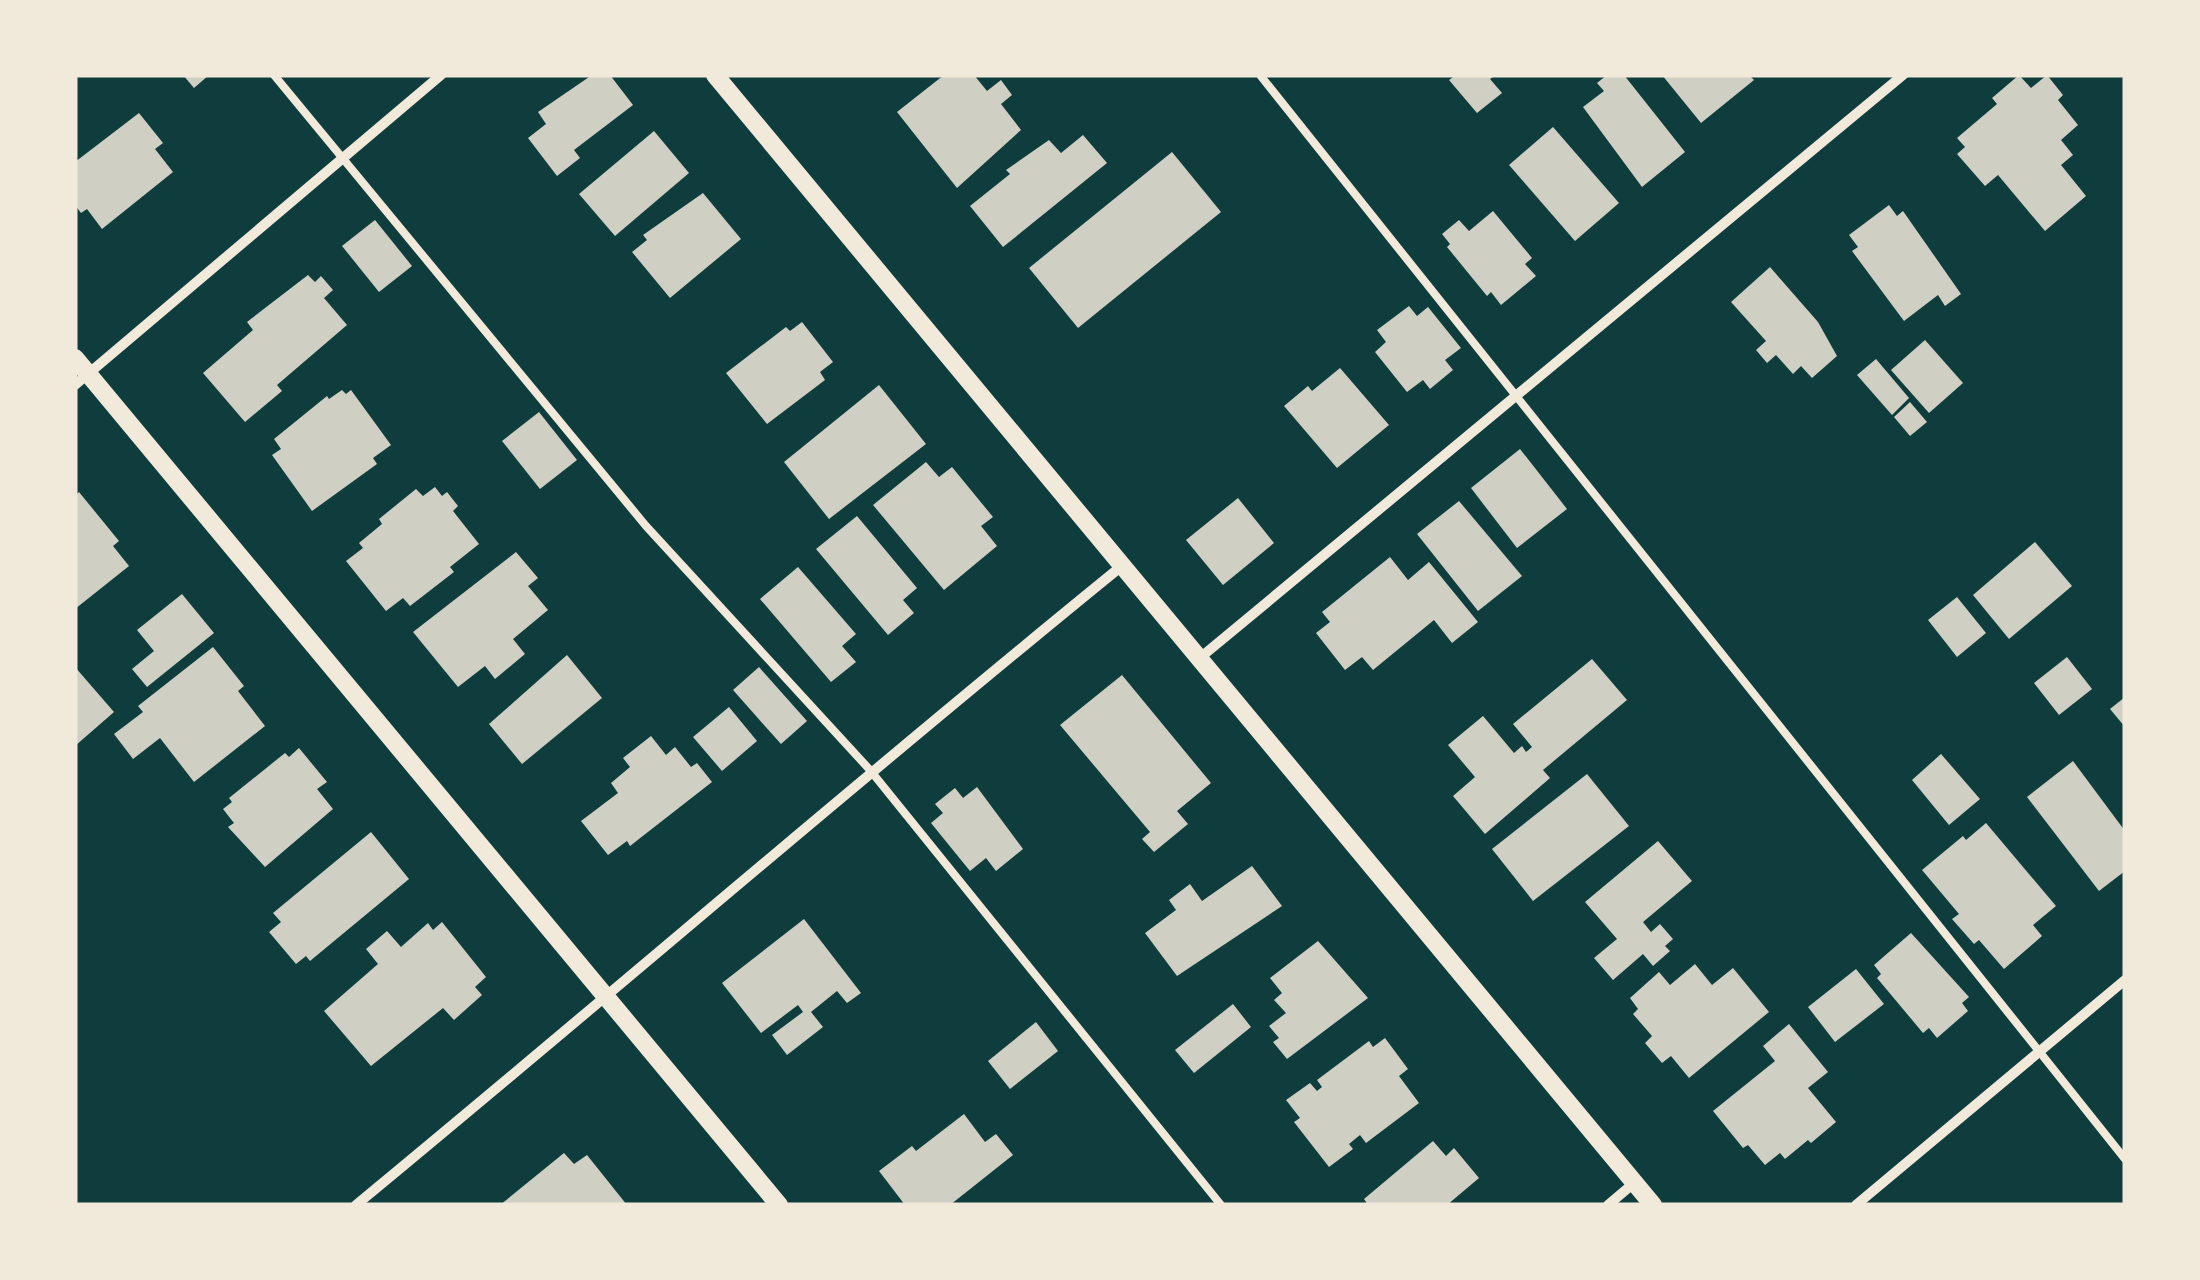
<svg xmlns="http://www.w3.org/2000/svg" width="2200" height="1280" viewBox="0 0 2200 1280" font-family="'Noto Sans',sans-serif">
<style>
.building{fill:#cfcfc3}
.lines{fill:none;stroke-linecap:round;stroke-linejoin:round}
.service{stroke:#f1e9da;stroke-width:8}
.minor{stroke:#f1e9da;stroke-width:10}
.tertiary{stroke:#f1e9da;stroke-width:18}
</style>
<rect width="100%" height="100%" fill="#0f3d3e"/>
<g class="building">
<polygon points="183,75 209,75 194,88"/>
<polygon points="592,75 610,75 633,105 574,150 580,158 557,176 528,138 546,124 538,112"/>
<polygon points="944,75 974,75 987,91 1001,80 1012,95 1001,104 1021,130 957,188 897,112"/>
<polygon points="1456,75 1496,75 1490,79 1502,93 1477,113 1449,80"/>
<polygon points="1607,75 1624,75 1685,152 1642,187 1583,107 1604,91 1597,83"/>
<polygon points="1662,75 1749,75 1754,80 1701,123"/>
<polygon points="2019,75 2031,88 2047,75 2063,95 2058,100 2078,125 2061,140 2073,155 2061,165 2086,196 2045,231 1998,175 1985,186 1957,154 1965,147 1957,138 1997,104 1992,98"/>
<polygon points="139,113 163,143 155,149 173,172 102,229 87,209 81,213 75,205 75,162"/>
<polygon points="1553,127 1619,203 1575,241 1509,165"/>
<polygon points="654,131 689,173 615,236 579,194"/>
<polygon points="1083,135 1107,163 1003,247 970,206 1010,174 1006,170 1049,140 1061,153"/>
<polygon points="1172,152 1221,212 1078,328 1029,268"/>
<polygon points="703,193 741,239 670,298 632,252 647,240 643,235"/>
<polygon points="1889,205 1897,216 1903,211 1961,294 1945,306 1938,295 1904,321 1852,251 1858,247 1849,235"/>
<polygon points="1493,211 1532,258 1525,264 1536,276 1501,305 1491,292 1487,296 1447,247 1450,244 1442,234 1459,220 1469,231"/>
<polygon points="375,220 412,266 379,292 342,246"/>
<polygon points="1770,267 1818,322 1837,356 1812,378 1801,366 1793,374 1776,355 1767,363 1756,350 1766,341 1731,302"/>
<polygon points="308,275 315,282 321,276 333,290 324,298 347,325 277,385 282,391 245,422 203,373 253,330 247,322"/>
<polygon points="1409,306 1417,316 1428,307 1461,348 1445,360 1453,370 1430,389 1423,380 1407,392 1375,352 1386,342 1377,330"/>
<polygon points="802,322 833,362 820,372 825,380 767,424 726,373 786,327 790,331"/>
<polygon points="1925,340 1963,383 1929,413 1891,370"/>
<polygon points="1876,359 1909,398 1892,415 1857,375"/>
<polygon points="1340,368 1389,425 1337,468 1284,406 1308,386 1312,391"/>
<polygon points="879,385 926,444 829,519 784,462"/>
<polygon points="342,390 346,394 351,390 391,445 373,458 377,464 312,511 272,455 281,449 274,439 327,396 329,399"/>
<polygon points="1910,402 1927,422 1910,436 1894,417"/>
<polygon points="539,412 577,460 540,489 502,441"/>
<polygon points="1520,449 1567,509 1517,548 1471,488"/>
<polygon points="926,462 939,477 952,467 993,517 981,526 997,546 944,590 873,505"/>
<polygon points="435,487 442,496 447,492 458,506 453,511 479,544 450,567 454,572 410,606 403,598 386,611 346,561 363,548 359,543 382,524 379,519 416,489 423,496"/>
<polygon points="79,492 119,541 113,546 129,566 75,609 75,496"/>
<polygon points="1238,498 1274,543 1223,585 1186,540"/>
<polygon points="1459,501 1522,576 1478,611 1417,534"/>
<polygon points="857,516 917,588 903,600 914,613 888,635 816,549"/>
<polygon points="2035,542 2072,586 2009,639 1973,595"/>
<polygon points="516,552 538,578 528,586 548,610 513,639 525,654 495,679 485,666 458,687 413,632"/>
<polygon points="1390,557 1408,580 1429,562 1478,622 1452,643 1434,620 1373,670 1362,657 1345,670 1316,633 1330,622 1322,612"/>
<polygon points="798,567 856,634 842,646 856,662 831,682 760,599"/>
<polygon points="182,594 214,633 147,687 132,669 154,651 137,630"/>
<polygon points="1957,597 1986,633 1957,657 1928,620"/>
<polygon points="213,647 244,686 238,691 265,726 194,782 160,738 133,759 114,734 143,712 138,706"/>
<polygon points="567,655 602,698 522,764 489,724"/>
<polygon points="2067,657 2092,689 2059,715 2034,683"/>
<polygon points="1592,659 1627,700 1543,770 1550,778 1485,834 1453,796 1475,777 1448,745 1483,716 1514,753 1522,746 1526,752 1532,747 1513,724"/>
<polygon points="75,667 114,712 75,746"/>
<polygon points="759,667 807,721 781,744 733,690"/>
<polygon points="1122,675 1211,783 1177,811 1188,824 1154,852 1142,839 1150,832 1060,725"/>
<polygon points="2125,697 2125,727 2110,709"/>
<polygon points="729,707 757,741 722,771 693,737"/>
<polygon points="651,736 666,755 675,747 691,767 697,763 712,782 630,846 627,841 608,855 581,821 618,793 611,783 630,767 623,758"/>
<polygon points="299,748 327,782 317,789 333,809 265,867 228,827 234,823 223,809 232,802 229,798 285,753 289,757"/>
<polygon points="1941,754 1980,799 1949,825 1912,780"/>
<polygon points="2073,761 2125,831 2125,871 2099,891 2027,797"/>
<polygon points="1587,774 1629,826 1533,901 1492,849"/>
<polygon points="977,787 1023,849 996,871 986,858 970,871 931,823 943,813 935,804 955,788 963,798"/>
<polygon points="1986,823 2056,906 2033,925 2042,936 2004,969 1979,940 1974,944 1952,919 1959,914 1922,870 1963,836 1966,840"/>
<polygon points="371,832 409,879 310,961 306,956 296,964 269,932 281,922 273,913"/>
<polygon points="1658,841 1692,881 1643,922 1651,932 1660,924 1673,939 1665,946 1670,951 1653,966 1643,954 1613,980 1594,958 1617,939 1585,902"/>
<polygon points="1252,866 1282,906 1177,976 1145,933 1176,910 1169,900 1190,884 1202,901"/>
<polygon points="804,919 861,993 847,1003 837,991 811,1012 823,1027 787,1055 772,1035 803,1012 798,1005 761,1033 722,983"/>
<polygon points="442,922 486,977 475,987 482,995 454,1020 443,1008 371,1066 324,1011 378,964 366,949 387,931 401,947 428,923 433,930"/>
<polygon points="1911,933 1969,997 1962,1003 1968,1011 1937,1038 1929,1028 1923,1033 1877,978 1881,974 1874,965"/>
<polygon points="1318,941 1368,998 1287,1059 1273,1042 1279,1038 1269,1026 1286,1013 1274,1000 1282,993 1270,978"/>
<polygon points="1695,964 1712,985 1733,968 1769,1012 1689,1078 1671,1056 1662,1063 1645,1043 1652,1036 1633,1014 1638,1009 1630,998 1659,972 1670,985"/>
<polygon points="1856,969 1884,1004 1835,1042 1808,1007"/>
<polygon points="1233,1004 1251,1027 1194,1073 1175,1050"/>
<polygon points="1036,1022 1058,1051 1010,1089 988,1061"/>
<polygon points="1789,1024 1828,1072 1808,1088 1836,1122 1811,1143 1808,1140 1785,1159 1780,1153 1765,1165 1748,1145 1743,1148 1713,1111 1775,1061 1763,1046"/>
<polygon points="1385,1038 1408,1069 1399,1076 1419,1103 1366,1143 1360,1135 1349,1144 1353,1149 1329,1167 1294,1122 1300,1118 1286,1100 1310,1083 1317,1091 1322,1087 1317,1080 1369,1041 1373,1047"/>
<polygon points="964,1114 985,1142 996,1134 1013,1155 950,1205 905,1205 879,1171 912,1146 916,1151"/>
<polygon points="1433,1141 1446,1156 1454,1148 1479,1178 1447,1205 1368,1205 1364,1199"/>
<polygon points="564,1153 574,1164 587,1155 627,1205 500,1205"/>
</g>
<g class="lines">
<g class="service">
<polyline points="274,75 646,526 870,770 1221,1205"/>
<polyline points="1260,75 2125,1159"/>
</g>
<g class="minor">
<polyline points="75,385 441,75"/>
<polyline points="1201,657 1903,75"/>
<path d="M356,1205c257,-212 508,-430 767,-640"/>
<polyline points="1608,1205 1634,1183"/>
<polyline points="1856,1205 2125,980"/>
</g>
<g class="tertiary">
<polyline points="715,75 1653,1205"/>
<polyline points="75,358 779,1205"/>
</g>
</g>
<rect width="2200" height="1280" fill="none" stroke="#f1e9da" stroke-width="155"/>
</svg>
